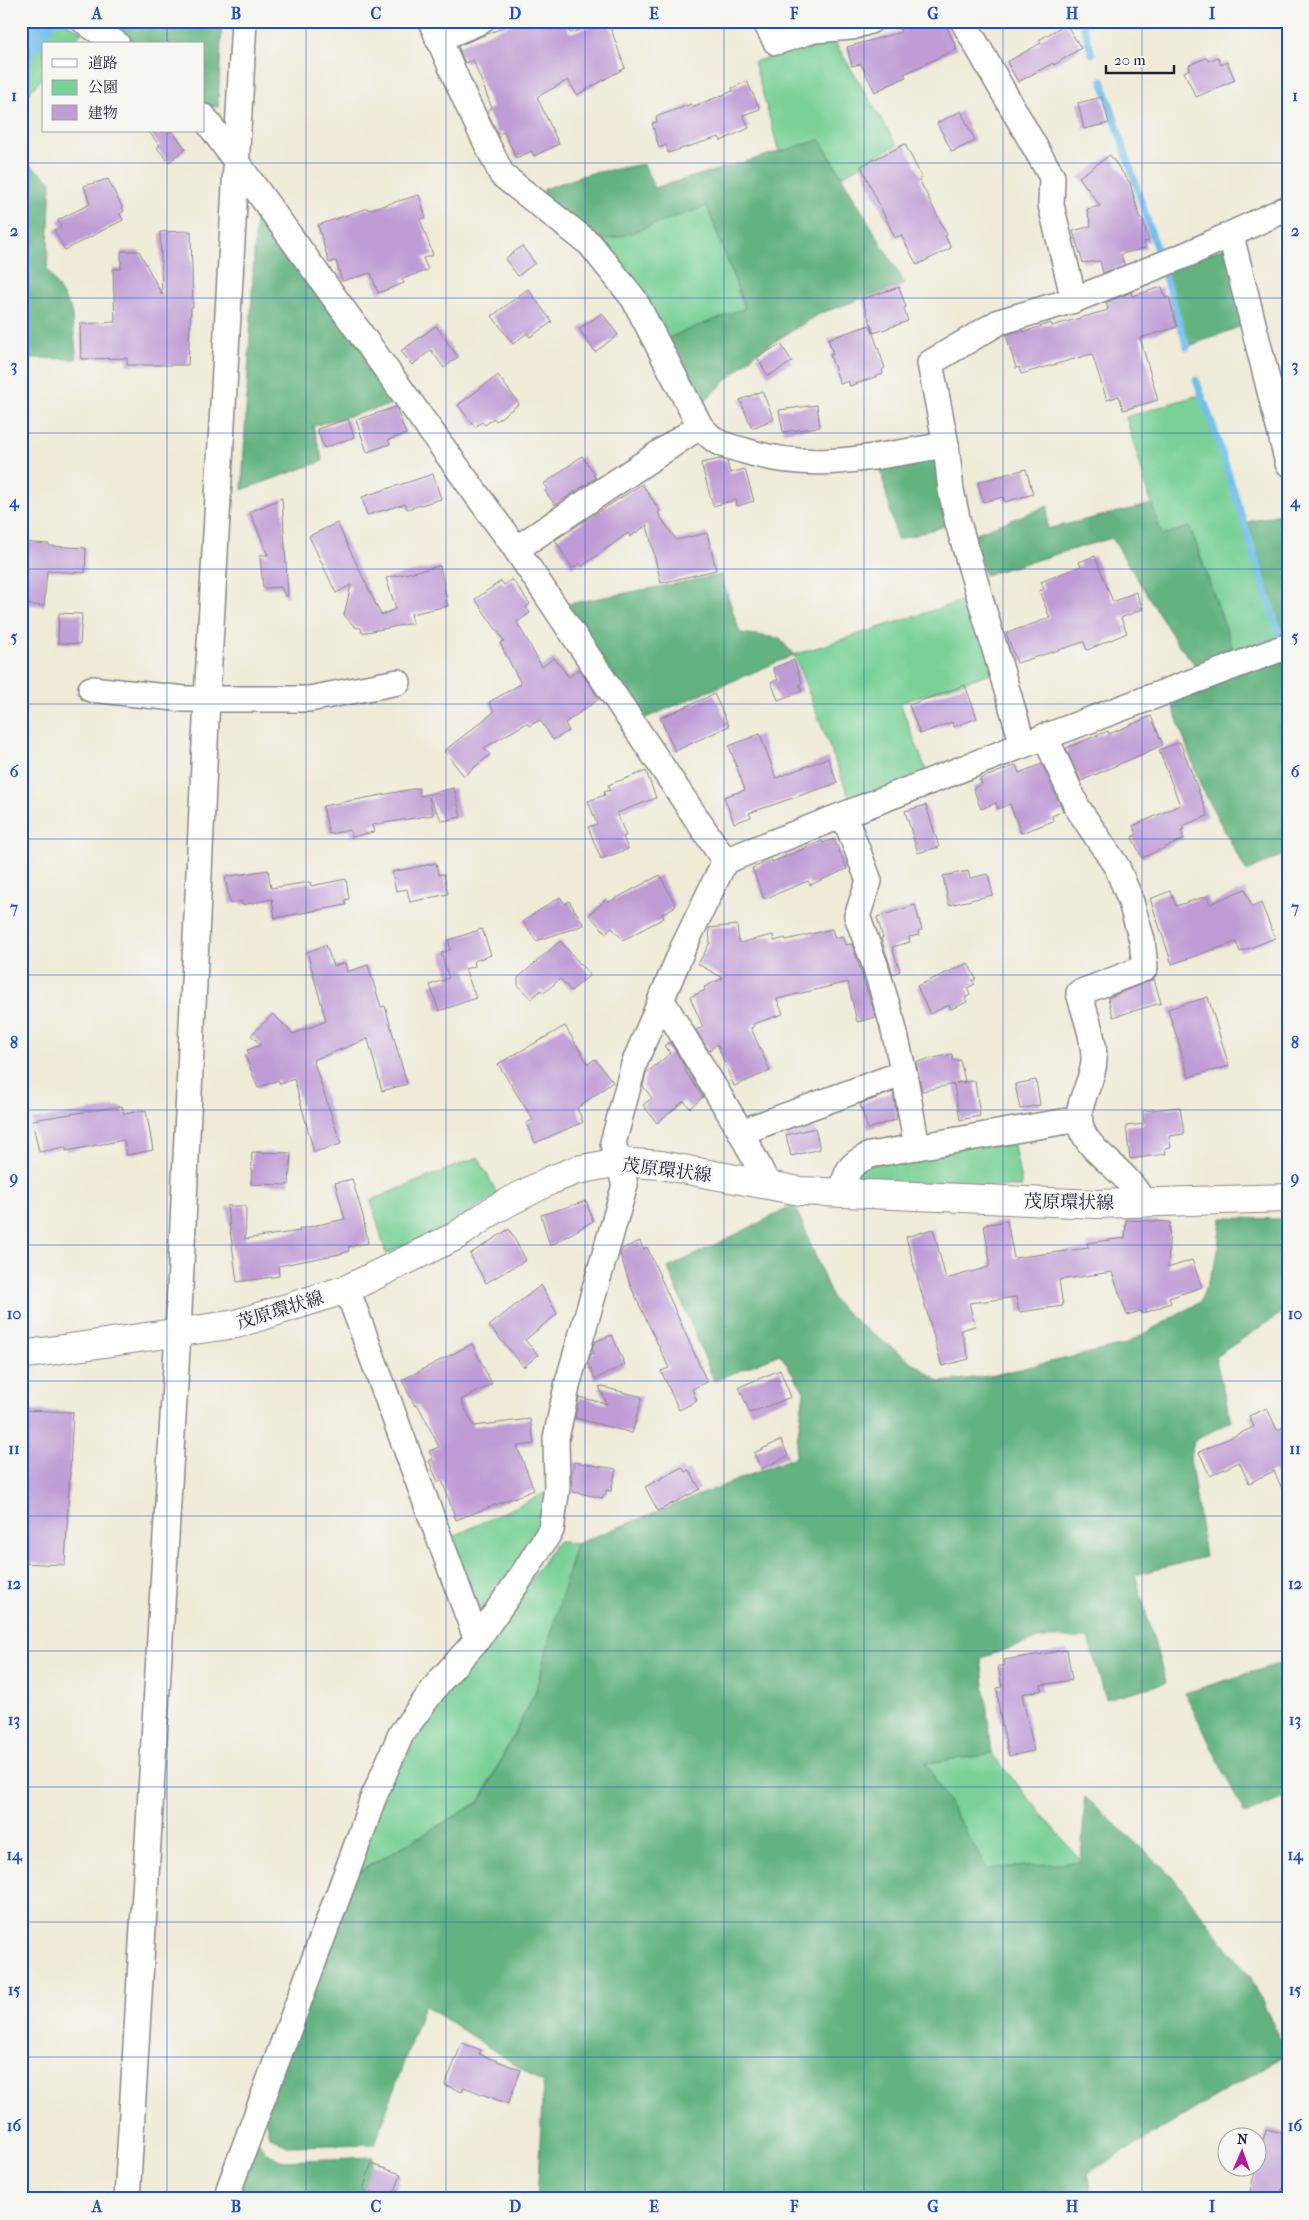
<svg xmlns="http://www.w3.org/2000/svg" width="1309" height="2220" viewBox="0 0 1309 2220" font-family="'IM FELL French Canon','Noto Serif JP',serif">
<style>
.green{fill:#79d197;stroke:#4e7a69}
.forest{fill:#62b380;stroke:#426a5e}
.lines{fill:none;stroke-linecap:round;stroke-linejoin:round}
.stream{stroke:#74bfed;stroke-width:7}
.river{stroke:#74bfed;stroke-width:41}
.building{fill:#bf9cd6}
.minor-casing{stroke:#888689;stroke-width:28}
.major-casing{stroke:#888689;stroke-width:30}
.minor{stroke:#fff;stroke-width:25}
.major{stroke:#fff;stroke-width:28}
.grid{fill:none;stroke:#1d4ed8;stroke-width:1;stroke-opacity:0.55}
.labels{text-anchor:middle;stroke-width:4.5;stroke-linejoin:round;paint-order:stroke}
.street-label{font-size:18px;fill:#22223b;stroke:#f6f6f2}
.neatline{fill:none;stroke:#1d4ed8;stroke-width:2}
.grid-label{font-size:16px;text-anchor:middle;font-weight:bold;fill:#1d4ed8}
</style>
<rect width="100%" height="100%" fill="#f6f6f2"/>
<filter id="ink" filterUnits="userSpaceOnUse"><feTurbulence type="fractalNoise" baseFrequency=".02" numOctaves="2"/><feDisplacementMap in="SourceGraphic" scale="10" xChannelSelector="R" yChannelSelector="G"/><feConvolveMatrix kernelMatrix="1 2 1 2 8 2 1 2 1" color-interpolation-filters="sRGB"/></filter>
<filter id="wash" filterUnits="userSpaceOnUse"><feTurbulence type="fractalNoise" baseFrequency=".0096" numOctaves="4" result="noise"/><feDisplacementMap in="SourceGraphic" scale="20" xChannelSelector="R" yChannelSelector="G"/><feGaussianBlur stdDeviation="1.12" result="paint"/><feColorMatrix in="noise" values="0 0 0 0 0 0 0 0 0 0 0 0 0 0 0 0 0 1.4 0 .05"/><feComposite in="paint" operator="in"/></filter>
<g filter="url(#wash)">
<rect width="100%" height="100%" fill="#efebd7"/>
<g class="green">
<polygon points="45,21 63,21 82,32 72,44 44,44 44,76 21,102 21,52"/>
<polygon points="818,40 836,44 897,145 842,176 820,140 779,152 754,62"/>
<polygon points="707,205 745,309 680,333 665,340 596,242 624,235"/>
<polygon points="1195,396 1201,397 1214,428 1281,636 1234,652 1190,527 1161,536 1126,417"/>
<polygon points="974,597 994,672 900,703 927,772 851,802 794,655"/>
<polygon points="1012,1135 1022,1187 850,1184 856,1168"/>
<polygon points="478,1157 498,1195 427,1236 386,1254 371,1200"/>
<polygon points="545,1493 548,1519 482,1629 445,1540"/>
<polygon points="558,1541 576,1544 535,1693 479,1802 355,1874 405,1740 429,1709 465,1672"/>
<polygon points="992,1754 1082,1862 986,1869 926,1763"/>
</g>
<g class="forest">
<polygon points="222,21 218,107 206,106 204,104 204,44 131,44 102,22"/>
<polygon points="820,140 905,284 821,313 757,352 698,407 665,340 680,333 745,308 707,206 624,235 596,242 543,199 544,189 588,174 644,164 654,188"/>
<polygon points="21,159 51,181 47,269 71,309 77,359 21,358"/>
<polygon points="256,215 265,215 400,402 313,426 323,461 242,490"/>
<polygon points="1229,245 1244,325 1187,347 1164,274"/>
<polygon points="932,454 942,460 952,524 897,540 879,463"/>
<polygon points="1152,504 1162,535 1190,527 1234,652 1196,666 1177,643 1112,538 985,575 971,535 1048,506 1047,529"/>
<polygon points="1288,512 1288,633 1281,636 1244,523"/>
<polygon points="721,575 740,633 779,638 794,655 641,720 568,604"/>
<polygon points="1288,652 1288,853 1246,871 1200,785 1170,699"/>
<polygon points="795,1205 833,1300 860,1325 940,1382 990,1376 1124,1345 1200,1302 1217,1258 1221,1218 1288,1219 1288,1309 1215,1357 1231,1421 1194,1441 1190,1458 1205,1557 1135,1575 1166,1683 1106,1699 1088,1638 1041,1638 981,1658 992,1754 926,1763 987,1869 1081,1862 1085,1797 1172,1876 1251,1978 1287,2054 1088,2173 1093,2199 537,2199 543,2083 424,2005 375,2144 287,2146 269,2135 264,2114 355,1874 480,1802 535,1693 576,1544 795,1457 804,1391 780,1354 714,1381 668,1268"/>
<polygon points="1288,1661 1288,1796 1245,1815 1185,1693"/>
<polygon points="255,2139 267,2153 282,2161 373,2157 367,2199 237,2199"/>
</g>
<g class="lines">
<g class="stream">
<polyline points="1082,21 1092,54"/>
<polyline points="1102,80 1160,259"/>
<polyline points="1164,274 1187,347"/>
<polyline points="1196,380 1214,428 1279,633"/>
</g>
<polyline class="river" points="21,39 35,21"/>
</g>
<g id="blocks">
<g class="building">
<polygon points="519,21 564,21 570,33 608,21 625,68 577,95 568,80 537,97 559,144 534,156 532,151 516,158 504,132 498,134 487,111 492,108 473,60 465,63 458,46"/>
<polygon points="895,21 944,21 957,49 904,74 906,77 875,92 861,64 852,66 847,47 901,32"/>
<polygon points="1066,24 1081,48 1054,65 1053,63 1018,82 1007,62 1041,43 1039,40"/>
<polygon points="1218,57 1221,65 1227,62 1235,80 1196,97 1184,72 1190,69 1189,65 1206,58 1208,61"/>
<polygon points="747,81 760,109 743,115 749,128 721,141 719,137 668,153 666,145 659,148 652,123 657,122 656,117 691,104 692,107 733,91 732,88"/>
<polygon points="1102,97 1109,123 1084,129 1078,103"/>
<polygon points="961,111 975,141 952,152 937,123"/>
<polygon points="148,131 172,131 186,149 169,162 157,148 160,146"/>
<polygon points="905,144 922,178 919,179 947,235 945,236 951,248 917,265 901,235 895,238 861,166"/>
<polygon points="1110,155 1130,183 1140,219 1143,219 1149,241 1144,242 1146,248 1121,254 1124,265 1103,273 1100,261 1083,263 1073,231 1091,226 1087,209 1100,206 1079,177"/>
<polygon points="108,179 124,211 120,214 123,220 65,250 54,230 61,227 58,220 90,204 84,186"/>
<polygon points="419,195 426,218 420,219 433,255 423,258 428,270 402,279 404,283 378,293 371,273 342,281 336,261 329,263 318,225 368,208 368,210"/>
<polygon points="191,231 193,307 191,307 188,365 127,365 127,358 81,359 80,324 115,322 113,269 121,269 121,251 139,251 162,295 160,232"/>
<polygon points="522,246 535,263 518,276 505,259"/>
<polygon points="899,287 906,307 904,308 908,321 874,333 862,299"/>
<polygon points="1162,287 1165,298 1169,297 1177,327 1140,338 1158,400 1123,410 1119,396 1107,400 1092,354 1021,374 1019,367 1016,368 1006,335 1023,330 1024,332 1051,323 1052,326 1108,310 1106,303 1131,292 1132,296"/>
<polygon points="528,289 552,322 530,337 527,333 513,344 492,316"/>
<polygon points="602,313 618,335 595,352 579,329"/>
<polygon points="870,325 885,368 882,370 883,374 850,386 848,381 840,384 830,355 833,354 828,339"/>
<polygon points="436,326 458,357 444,368 431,350 412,365 401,351"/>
<polygon points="781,344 792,362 768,376 757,357"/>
<polygon points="498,375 519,404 496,421 494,418 485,425 482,422 475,427 458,405"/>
<polygon points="762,391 774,419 752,428 740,400"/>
<polygon points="817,405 820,427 783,432 779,410"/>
<polygon points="396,407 406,434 388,440 390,444 367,452 356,420"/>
<polygon points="348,419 354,437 324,448 317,429"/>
<polygon points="582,456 595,474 593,475 596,478 555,505 545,491 548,489 544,484"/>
<polygon points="720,459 727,461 730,473 745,469 754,501 737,506 736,500 713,506 701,463"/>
<polygon points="1026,469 1033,494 1005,502 1003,497 983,502 978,482"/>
<polygon points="433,474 441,499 407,509 405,504 367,515 362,497"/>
<polygon points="642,484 660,511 658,513 676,540 707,533 716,570 661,583 647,525 630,537 628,533 582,566 580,563 572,568 555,540"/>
<polygon points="282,498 288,596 285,596 281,587 263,588 260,555 268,555 250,512"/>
<polygon points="337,523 381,615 396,609 386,578 440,566 448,606 411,614 413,623 362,633 361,628 355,627 344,615 351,585 336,593 309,536"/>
<polygon points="21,542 49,544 49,546 86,548 85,573 47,571 44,606 21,604"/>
<polygon points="1095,556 1113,602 1136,592 1143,609 1121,618 1127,633 1087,650 1084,642 1017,663 1006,633 1050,618 1039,591 1044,589 1041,582 1081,566 1079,562"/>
<polygon points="512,579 530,604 526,607 530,613 517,622 542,667 554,658 569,677 579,669 599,699 565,723 569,731 553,740 540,720 529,726 527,723 484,748 490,755 464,776 444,751 494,712 489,702 521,684 500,643 504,641 475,599 501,581 504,585"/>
<polygon points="59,613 82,614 80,644 58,643"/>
<polygon points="794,660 802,683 799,684 802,691 778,700 771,682 778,680 773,668"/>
<polygon points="965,685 977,718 954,727 952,722 920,734 909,705"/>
<polygon points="714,694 729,726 675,751 660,718"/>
<polygon points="1151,716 1163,745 1081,781 1066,748 1108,731 1109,734"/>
<polygon points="760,734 776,778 828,758 837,783 749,813 751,817 734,823 724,797 745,790 729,746"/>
<polygon points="1180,742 1208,816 1182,826 1184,829 1181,830 1184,839 1142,858 1132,837 1137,834 1133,826 1180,805 1159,750"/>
<polygon points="1042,764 1063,811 1052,816 1053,821 1021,833 1010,804 998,809 996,803 981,809 973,788 982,784 980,779 1016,765 1019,773"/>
<polygon points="646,771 656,798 617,813 626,836 623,837 628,849 601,859 588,827 597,824 588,801 605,795 604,792 610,790 608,785"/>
<polygon points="419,788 420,796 454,788 461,817 442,821 429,797 433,815 372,825 374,832 352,837 350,830 329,834 323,806"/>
<polygon points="926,805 939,847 918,853 905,811"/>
<polygon points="834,839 847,869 810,885 808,881 764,899 752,868 772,860 772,862 822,841 823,843"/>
<polygon points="436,863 439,875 444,874 448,894 410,902 407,889 396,891 392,872"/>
<polygon points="268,870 271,888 310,882 311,886 346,879 349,899 345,900 346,905 275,918 272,899 242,905 241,901 230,904 225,877"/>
<polygon points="968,871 970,878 988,874 993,895 949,905 943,876"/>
<polygon points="660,875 676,906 662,914 664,918 623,940 612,928 606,933 589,915 606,899 609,902"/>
<polygon points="1245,889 1252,907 1261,903 1275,938 1240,952 1236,942 1172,964 1150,899 1170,891 1176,906 1207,896 1210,904"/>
<polygon points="560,897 565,904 569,901 584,925 536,941 523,921"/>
<polygon points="915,905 922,930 918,931 919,935 909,937 910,942 892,947 900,971 893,974 881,938 883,938 877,917"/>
<polygon points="737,925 739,943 773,935 774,941 785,938 786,940 832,929 835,938 842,936 845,945 852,944 876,1017 857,1022 848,982 777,999 783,1014 753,1024 754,1026 751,1028 770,1071 734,1086 717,1044 709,1051 696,1030 703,1027 690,997 705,990 704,987 723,978 698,964 710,943 709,928"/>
<polygon points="482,929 491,955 474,961 475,966 465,969 476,998 439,1011 430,985 449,978 441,953 450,950 449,940"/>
<polygon points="560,941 590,975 571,991 560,979 544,993 541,990 531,999 518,985 518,978"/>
<polygon points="326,945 333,966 345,963 347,972 368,965 381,1007 385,1006 407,1084 382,1091 368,1039 313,1060 341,1144 314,1152 294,1079 280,1084 278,1080 258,1088 245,1055 249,1054 247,1050 261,1045 251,1035 273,1014 293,1034 326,1021 307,952"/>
<polygon points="968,963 976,979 972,981 975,984 967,988 970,995 965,998 967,1002 951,1009 949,1005 930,1014 917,986"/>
<polygon points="1154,979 1161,1003 1113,1017 1108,998"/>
<polygon points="1208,997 1229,1066 1189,1077 1168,1009"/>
<polygon points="565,1026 588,1064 595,1059 613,1082 577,1108 583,1122 535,1143 526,1123 533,1120 498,1064"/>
<polygon points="670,1042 686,1069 685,1071 703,1097 690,1108 684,1101 657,1123 643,1105 652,1098 643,1086 646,1073 671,1053 664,1046"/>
<polygon points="952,1054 953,1061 960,1060 965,1081 956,1083 975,1081 980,1116 960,1120 954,1084 922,1091 916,1062"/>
<polygon points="1036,1080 1040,1105 1020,1109 1015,1084"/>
<polygon points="893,1092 897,1119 868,1129 860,1104"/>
<polygon points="122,1106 124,1114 146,1110 153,1150 127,1155 124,1140 66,1151 66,1147 39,1152 32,1120"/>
<polygon points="1180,1107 1184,1134 1169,1136 1171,1147 1165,1148 1166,1154 1130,1159 1126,1126 1144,1124 1143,1111"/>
<polygon points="815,1128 820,1149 791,1156 786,1135"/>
<polygon points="252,1152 291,1153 289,1185 251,1184"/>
<polygon points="352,1179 363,1216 368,1243 348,1247 349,1251 340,1254 278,1266 279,1276 237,1282 227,1206 246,1206 245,1239 300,1231 299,1229 345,1219 335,1183"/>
<polygon points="586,1201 593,1221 550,1246 541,1215"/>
<polygon points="1126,1220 1170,1222 1168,1268 1192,1260 1202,1287 1169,1298 1171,1303 1142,1314 1141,1311 1127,1315 1112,1272 1059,1280 1063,1306 1019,1312 1016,1297 969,1303 975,1326 961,1330 969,1359 942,1366 906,1237 933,1229 946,1279 989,1267 989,1262 990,1262 984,1225 1007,1221 1014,1258 1088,1248 1087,1243 1125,1238"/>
<polygon points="509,1229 526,1260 486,1283 470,1254"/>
<polygon points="640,1241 643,1249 647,1247 707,1382 692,1389 697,1401 679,1410 661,1371 669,1368 631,1287 620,1254 622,1249"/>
<polygon points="541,1285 557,1314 525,1340 538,1355 524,1367 489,1326"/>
<polygon points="612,1335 625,1365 595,1379 588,1363 591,1354 594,1353 592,1349 594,1342"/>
<polygon points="472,1344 492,1384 461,1400 474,1426 530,1419 534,1444 517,1446 534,1490 456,1520 442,1480 438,1482 429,1461 433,1459 429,1451 439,1447 418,1405 415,1406 402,1380"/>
<polygon points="780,1370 791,1397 750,1413 739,1387"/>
<polygon points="599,1386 642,1397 632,1433 575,1418 579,1397 607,1404"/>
<polygon points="1267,1408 1277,1430 1288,1425 1288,1502 1274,1471 1249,1483 1239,1462 1210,1476 1199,1452 1254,1427 1249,1416"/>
<polygon points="21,1410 73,1412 65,1565 21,1563"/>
<polygon points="781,1440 788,1456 761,1469 754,1453"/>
<polygon points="574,1462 616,1469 611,1491 606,1490 606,1495 603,1495 603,1498 573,1492 571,1477"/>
<polygon points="682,1467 685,1472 689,1470 700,1489 658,1511 645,1487"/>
<polygon points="1067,1650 1072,1680 1041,1685 1042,1690 1022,1694 1034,1751 1009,1756 1000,1716 997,1688 1002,1687 998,1666 1005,1666 1004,1660"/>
<polygon points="462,2043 481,2050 479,2054 521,2070 508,2104 464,2087 462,2092 445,2085"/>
<polygon points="1266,2129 1288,2134 1288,2190 1282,2189 1280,2199 1248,2199"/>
<polygon points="371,2164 401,2174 393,2198 363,2190"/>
</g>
</g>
</g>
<g filter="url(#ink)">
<use href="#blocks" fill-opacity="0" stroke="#888689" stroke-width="1"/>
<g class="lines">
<defs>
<g id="minor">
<polyline points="84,21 117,44"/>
<path d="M431,21l35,80 36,74 88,69 44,55 66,127c17,19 21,18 45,25 70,22 131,5 201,-6"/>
<polyline points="765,21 776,42 814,30 852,27 870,21"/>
<polyline points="963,21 1052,177 1051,205 1074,300"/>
<polyline points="438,39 481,21"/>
<polyline points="204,117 516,549 725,861"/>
<polyline points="1231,236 1288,463"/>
<polyline points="516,549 700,426"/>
<polyline points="91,689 185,699 309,699 398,682"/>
<path d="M1045,736l32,71 40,60 13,32 12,41 3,28 -66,25c6,21 15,44 15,67 0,23 -22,46 -12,70 7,19 33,35 46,51 6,6 11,14 16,21"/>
<polyline points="1023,745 958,523 951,490 946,445 930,363 999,322 1074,300 1188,254 1288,208"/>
<polyline points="844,815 869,881 857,916 875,965 892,1022 904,1073 917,1147"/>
<polyline points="661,999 741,1132 768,1185"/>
<polyline points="741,1132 904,1073"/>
<path d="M842,1193c4,-22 7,-29 28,-38l209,-36"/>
<polyline points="347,1289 477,1640"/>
<polyline points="127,2199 178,1332 207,699 244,21"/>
<polyline points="229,2199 229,2189 362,1831 372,1801 401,1734 439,1682 477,1640 521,1577 551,1530 557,1487 556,1438 568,1382 625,1185 613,1143 634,1064 683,948 725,861 1023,745 1288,646"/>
</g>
<polyline id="major" points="21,1355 236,1324 347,1289 456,1236 495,1209 551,1180 577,1170 619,1162 661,1165 800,1191 1097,1204 1288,1198"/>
</defs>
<use href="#minor" class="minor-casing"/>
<use href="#major" class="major-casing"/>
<use href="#minor" class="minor"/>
<use href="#major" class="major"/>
</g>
</g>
<path class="grid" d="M167,21v23M306,21v2178M446,21v2178M585,21v2178M724,21v2178M864,21v2178M1003,21v2178M1142,21v2178M167,131v2068M21,163h1267M21,298h1267M21,433h1267M21,569h1267M21,704h1267M21,839h1267M21,975h1267M21,1110h1267M21,1245h1267M21,1381h1267M21,1516h1267M21,1651h1267M21,1787h1267M21,1922h1267M21,2057h1267"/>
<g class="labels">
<g class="street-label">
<text transform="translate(667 1170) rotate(7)" y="6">茂原環状線</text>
<text transform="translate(1069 1202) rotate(1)" y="6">茂原環状線</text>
<text transform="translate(280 1310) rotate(-17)" y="6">茂原環状線</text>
</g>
</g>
<rect width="1309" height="2220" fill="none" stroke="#f6f6f2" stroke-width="55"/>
<rect x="42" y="42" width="162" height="90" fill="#f6f6f2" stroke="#a1a1a9"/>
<rect x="52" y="59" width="25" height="8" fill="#ffffff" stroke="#a1a1a9"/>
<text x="88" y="68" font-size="15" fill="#22223b">道路</text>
<rect x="52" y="80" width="25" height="15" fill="#79d197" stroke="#a1a1a9"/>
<text x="88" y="92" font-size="15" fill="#22223b">公園</text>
<rect x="52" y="105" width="25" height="15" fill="#bf9cd6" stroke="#a1a1a9"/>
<text x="88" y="118" font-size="15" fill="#22223b">建物</text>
<g transform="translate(1242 2152) rotate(2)"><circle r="24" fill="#f6f6f2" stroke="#a1a1a9"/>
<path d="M0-4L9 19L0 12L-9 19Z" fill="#b5179e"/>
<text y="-8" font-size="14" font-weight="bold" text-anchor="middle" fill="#22223b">N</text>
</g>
<path d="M1106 65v8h68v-8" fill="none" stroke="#22223b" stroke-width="2.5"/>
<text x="1114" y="65" font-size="15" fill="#22223b" stroke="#f6f6f2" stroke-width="4" paint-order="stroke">20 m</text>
<rect x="28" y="28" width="1254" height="2164" class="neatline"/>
<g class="grid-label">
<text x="97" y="19">A</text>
<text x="236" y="19">B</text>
<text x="376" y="19">C</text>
<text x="515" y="19">D</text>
<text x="654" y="19">E</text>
<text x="794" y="19">F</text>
<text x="933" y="19">G</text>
<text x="1072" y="19">H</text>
<text x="1212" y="19">I</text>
<text x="14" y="101">1</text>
<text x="1295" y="101">1</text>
<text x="14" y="236">2</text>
<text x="1295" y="236">2</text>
<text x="14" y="371">3</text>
<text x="1295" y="371">3</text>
<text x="14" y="507">4</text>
<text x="1295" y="507">4</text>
<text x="14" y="642">5</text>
<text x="1295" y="642">5</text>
<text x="14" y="777">6</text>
<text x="1295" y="777">6</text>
<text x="14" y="913">7</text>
<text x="1295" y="913">7</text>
<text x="14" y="1048">8</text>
<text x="1295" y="1048">8</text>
<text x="14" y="1183">9</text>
<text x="1295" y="1183">9</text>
<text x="14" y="1319">10</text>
<text x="1295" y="1319">10</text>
<text x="14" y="1454">11</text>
<text x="1295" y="1454">11</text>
<text x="14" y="1589">12</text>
<text x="1295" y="1589">12</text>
<text x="14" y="1725">13</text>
<text x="1295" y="1725">13</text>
<text x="14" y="1860">14</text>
<text x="1295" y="1860">14</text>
<text x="14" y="1995">15</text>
<text x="1295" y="1995">15</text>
<text x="14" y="2131">16</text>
<text x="1295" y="2131">16</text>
<text x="97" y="2212">A</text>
<text x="236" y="2212">B</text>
<text x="376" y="2212">C</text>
<text x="515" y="2212">D</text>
<text x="654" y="2212">E</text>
<text x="794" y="2212">F</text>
<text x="933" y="2212">G</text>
<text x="1072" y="2212">H</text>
<text x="1212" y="2212">I</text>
</g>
</svg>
